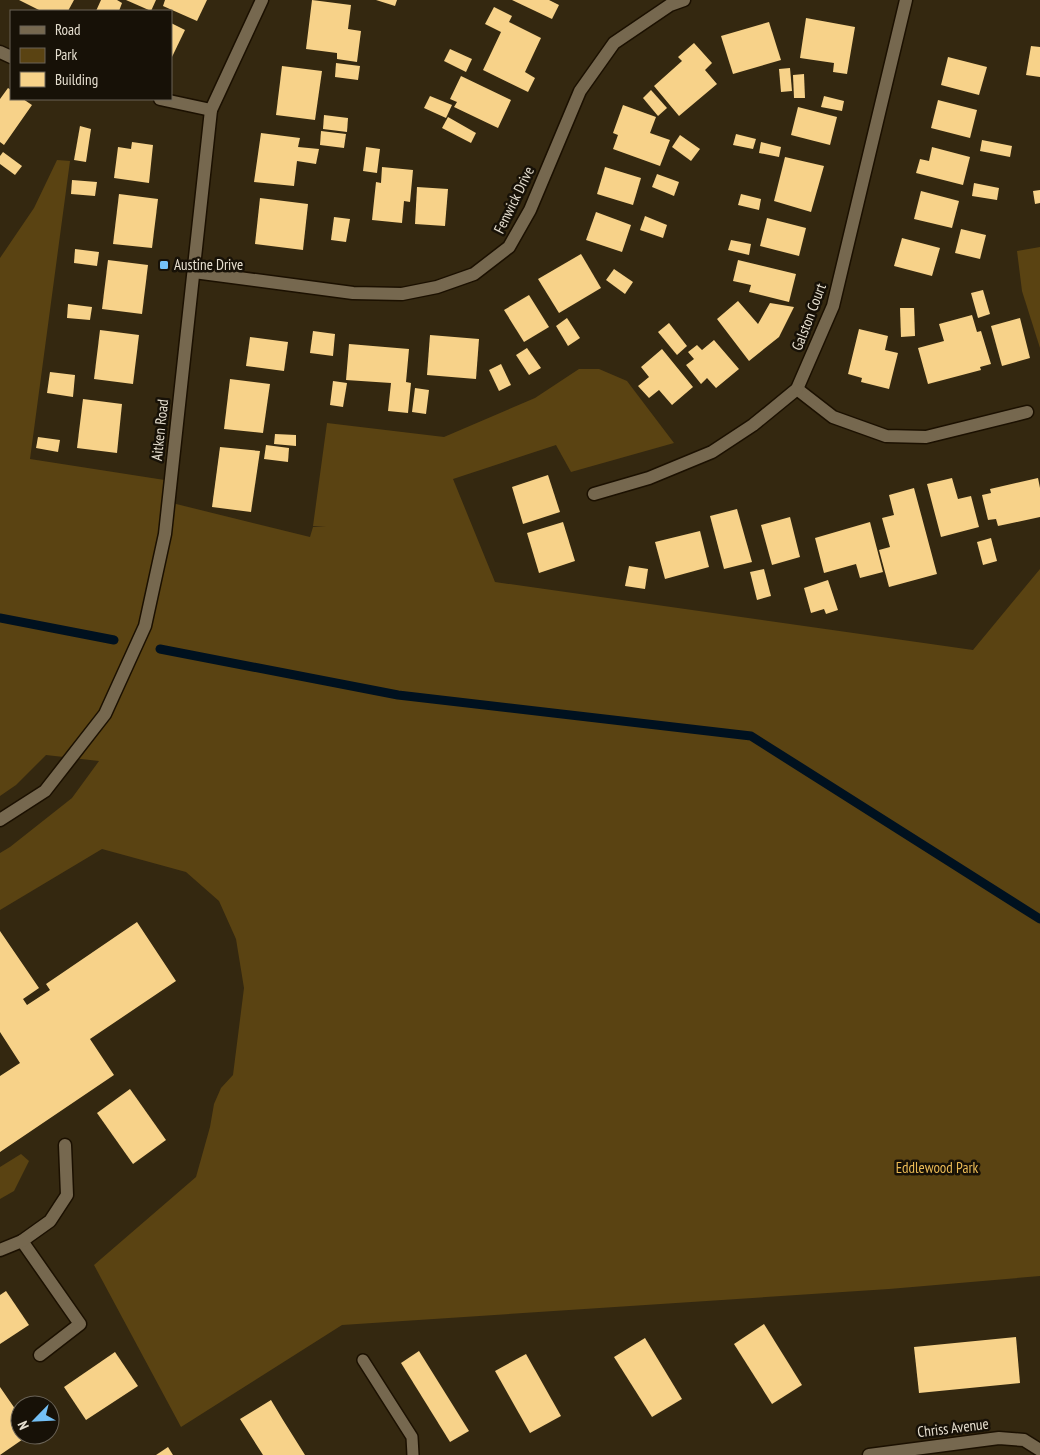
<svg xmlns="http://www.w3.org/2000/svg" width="1040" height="1455" viewBox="0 0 1040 1455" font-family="'PT Sans Narrow',sans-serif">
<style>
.green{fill:#5a4312}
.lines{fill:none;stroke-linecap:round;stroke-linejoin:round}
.stream{stroke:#00111f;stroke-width:9}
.building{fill:#f7d289}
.lane-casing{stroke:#1b1000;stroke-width:14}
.street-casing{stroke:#1b1000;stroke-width:15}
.lane{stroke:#76684f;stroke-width:11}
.street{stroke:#76684f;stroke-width:12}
.poi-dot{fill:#74c0f6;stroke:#171107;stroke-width:2}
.labels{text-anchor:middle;stroke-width:5;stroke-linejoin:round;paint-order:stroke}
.street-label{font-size:15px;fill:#e6dfd0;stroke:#171107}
.poi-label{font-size:15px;fill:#e6dfd0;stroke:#171107;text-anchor:start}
.park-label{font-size:15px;fill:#ebba55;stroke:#171107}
</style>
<rect width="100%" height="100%" fill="#342810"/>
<g class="green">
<polygon points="57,160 70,161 30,459 171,481 168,502 310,537 313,527 326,526 313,526 327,423 444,437 535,398 579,369 599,369 627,381 674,443 571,472 556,445 453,479 495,582 973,650 1040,569 1040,1276 889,1289 342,1325 181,1427 94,1265 196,1177 210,1127 214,1104 221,1088 233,1075 244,988 236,939 219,901 186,872 102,849 0,910 0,853 10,847 72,798 99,761 46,755 16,785 0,796 0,258 34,208"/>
<polygon points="1040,247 1040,348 1022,291 1017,251"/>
<polygon points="21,1154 29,1161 14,1191 0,1199 0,1167"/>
</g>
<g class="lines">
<g class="stream">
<polyline points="0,618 114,640"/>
<polyline points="160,649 398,695 751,736 1040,919"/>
</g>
</g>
<g class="building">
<polygon points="19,0 74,0 68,11 41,11"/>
<polygon points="101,0 117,0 122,3 119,11 96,11"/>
<polygon points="126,0 156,0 151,11"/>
<polygon points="165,0 207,0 197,21 163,6"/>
<polygon points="312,0 351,5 348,29 361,31 357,62 337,59 337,53 306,49"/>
<polygon points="376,0 397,0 395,6"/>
<polygon points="512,0 549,0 559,5 552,19"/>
<polygon points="494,7 512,16 509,22 541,38 525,72 535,78 528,92 483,70 501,32 485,24"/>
<polygon points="806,18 855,27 847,74 833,72 834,63 800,58"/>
<polygon points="769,22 781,60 733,74 721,36"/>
<polygon points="171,23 185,30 171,59"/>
<polygon points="694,43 712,63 705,70 717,84 679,116 654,86 682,61 678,57"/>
<polygon points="1031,46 1040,47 1040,77 1026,75"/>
<polygon points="450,49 472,59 466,72 444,61"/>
<polygon points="948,57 987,67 979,95 941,85"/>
<polygon points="336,63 360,66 358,80 335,77"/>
<polygon points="282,66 322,71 315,120 276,115"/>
<polygon points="790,68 792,91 781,92 779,69"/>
<polygon points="804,74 805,98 794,98 793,75"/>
<polygon points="461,76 511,100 498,128 454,107 457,102 450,99"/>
<polygon points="8,88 11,90 11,99 23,99 32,105 4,145 0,142 0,99"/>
<polygon points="651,90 667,108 658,116 643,98"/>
<polygon points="430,96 452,105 446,118 424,108"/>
<polygon points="824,96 844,101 842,111 821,107"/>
<polygon points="938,100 977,110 970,138 931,128"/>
<polygon points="623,105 656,117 650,133 670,140 660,166 613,149 618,135 613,133"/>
<polygon points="798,107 837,117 830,145 791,135"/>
<polygon points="324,115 348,118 347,132 323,129"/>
<polygon points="448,117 476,133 471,143 442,128"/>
<polygon points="80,126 91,129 86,162 74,160"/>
<polygon points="321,131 346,134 344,148 320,145"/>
<polygon points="261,133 300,138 298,147 319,149 316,164 297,161 294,186 254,182"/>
<polygon points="736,134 756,139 753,149 733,145"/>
<polygon points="680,135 700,149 691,161 672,147"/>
<polygon points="982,140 1012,146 1010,157 980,151"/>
<polygon points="132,142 153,145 149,183 114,178 118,147 131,149"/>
<polygon points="761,142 781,147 779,157 759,153"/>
<polygon points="366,147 380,149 377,173 363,171"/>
<polygon points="932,147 970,157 963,185 916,173 920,159 929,161"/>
<polygon points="3,152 22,166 15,175 0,164 0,156"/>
<polygon points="785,157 824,166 811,212 774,201"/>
<polygon points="382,167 413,170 410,202 404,201 402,223 372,220 376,182 381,183"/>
<polygon points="605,167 641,178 633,205 597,194"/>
<polygon points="657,174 679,182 674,196 652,187"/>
<polygon points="72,180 97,182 95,196 71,194"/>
<polygon points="974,183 999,188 997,200 972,196"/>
<polygon points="417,187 448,189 445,226 415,224"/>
<polygon points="1040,190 1040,203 1035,204 1033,191"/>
<polygon points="921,191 959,201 952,228 914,219"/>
<polygon points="119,194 158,199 152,248 113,244"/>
<polygon points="741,194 761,199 759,210 738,205"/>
<polygon points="260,198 308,204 303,250 255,244"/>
<polygon points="596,212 631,225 622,252 586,240"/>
<polygon points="645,216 667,225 663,238 640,230"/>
<polygon points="334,217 350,219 346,242 331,240"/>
<polygon points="767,218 806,228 799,256 760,246"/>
<polygon points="961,229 986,235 980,259 955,253"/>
<polygon points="902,238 940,248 932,276 894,266"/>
<polygon points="731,240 751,244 749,255 728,250"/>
<polygon points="75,249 99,252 97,266 74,263"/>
<polygon points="581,254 601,288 559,313 538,279"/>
<polygon points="108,260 148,265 142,314 102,309"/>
<polygon points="738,260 796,274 789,302 749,292 751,285 733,281"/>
<polygon points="614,269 633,282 625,294 606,280"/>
<polygon points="983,290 990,314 978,318 971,293"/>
<polygon points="529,295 549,327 524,342 504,310"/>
<polygon points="738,301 758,324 770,303 794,307 779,337 749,361 717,319"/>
<polygon points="68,304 92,307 90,320 67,318"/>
<polygon points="900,308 914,308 915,336 901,337"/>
<polygon points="972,315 977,332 981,331 991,364 980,367 981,370 928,384 918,348 944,341 939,324"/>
<polygon points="567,318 580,338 568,346 556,326"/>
<polygon points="1020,318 1030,358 1002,366 991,326"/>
<polygon points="669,323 687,346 677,355 658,332"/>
<polygon points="859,329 888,336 885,350 898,353 889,389 861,382 862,378 848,374"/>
<polygon points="100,330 139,335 133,384 94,379"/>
<polygon points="313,331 335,334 333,356 310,353"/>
<polygon points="430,335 479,339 476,379 427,375"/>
<polygon points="250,337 288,342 284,371 246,366"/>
<polygon points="714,340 739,369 716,388 707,378 701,384 686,365 694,359 688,352 697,345 702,350"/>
<polygon points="349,344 409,349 406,382 411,383 408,413 388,411 391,383 346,380"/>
<polygon points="527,348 541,368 529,375 516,355"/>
<polygon points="662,349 693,387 672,405 659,390 649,398 638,386 649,377 641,367"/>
<polygon points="501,364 511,385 499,391 489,370"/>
<polygon points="50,372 75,375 73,397 47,393"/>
<polygon points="230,379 270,384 263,433 224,429"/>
<polygon points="333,381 347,383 343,407 330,405"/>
<polygon points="415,388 429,390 426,414 412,412"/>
<polygon points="83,399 122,404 117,453 77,448"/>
<polygon points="275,434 296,435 296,446 274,444"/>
<polygon points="38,437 60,440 58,452 36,448"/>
<polygon points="266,445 289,448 288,462 264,459"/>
<polygon points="220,447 260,451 251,512 212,507"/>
<polygon points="548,475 560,512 523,524 512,487"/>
<polygon points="952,478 958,499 971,496 979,527 941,537 927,484"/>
<polygon points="1038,478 1040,488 1040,517 998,526 996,519 988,520 982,495 991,493 990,489"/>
<polygon points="914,488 937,574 889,587 879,550 890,547 882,518 894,515 889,495"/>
<polygon points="737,509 752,562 724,569 710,516"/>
<polygon points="790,517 800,557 772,565 761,525"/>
<polygon points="563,522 575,561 539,573 527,533"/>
<polygon points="870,522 883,572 860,578 856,564 824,573 815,538"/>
<polygon points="700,531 709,567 665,579 655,542"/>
<polygon points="991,538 997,561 983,565 977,542"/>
<polygon points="629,566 648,569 645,589 625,586"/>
<polygon points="764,569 771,596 757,600 750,572"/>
<polygon points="828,580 838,610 826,614 824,609 811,613 804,588"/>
<polygon points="137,922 176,981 90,1039 114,1075 0,1152 0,1076 20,1063 0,1032 0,931 39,988 23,999 27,1005 50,990 46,984"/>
<polygon points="130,1089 166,1140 133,1164 97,1113"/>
<polygon points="6,1291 29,1325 0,1344 0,1295"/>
<polygon points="764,1324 802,1385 772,1404 734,1344"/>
<polygon points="1016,1337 1020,1383 919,1393 914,1347"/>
<polygon points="645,1338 682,1399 652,1417 614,1357"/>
<polygon points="419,1351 469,1431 450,1442 401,1363"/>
<polygon points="115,1352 138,1386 86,1420 64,1387"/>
<polygon points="526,1354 561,1416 530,1433 495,1371"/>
<polygon points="0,1387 20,1416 20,1435 29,1435 0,1455"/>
<polygon points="271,1400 283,1420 305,1455 263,1455 240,1419"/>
<polygon points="168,1447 173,1455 156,1455"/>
</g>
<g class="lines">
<defs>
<polyline id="lane" points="363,1360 412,1437 413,1455"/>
<g id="street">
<polyline points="0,52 11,57"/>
<polyline points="160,99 211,110"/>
<polyline points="194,272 353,293 402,294 437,287 474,274 509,247 530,210 580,91 614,43 670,5 684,0"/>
<polyline points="797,389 833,417 886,436 926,437 1027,412"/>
<polyline points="594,494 649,478 712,452 753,425 797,389 833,306 906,0"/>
<polyline points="0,820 45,791 105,714 145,626 165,534 211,110 262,0"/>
<polyline points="22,1241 80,1324 40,1355"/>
<polyline points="0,1250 22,1241 50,1221 67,1195 65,1145"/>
<polyline points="869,1455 999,1438 1024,1440 1040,1450"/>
</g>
</defs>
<use href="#lane" class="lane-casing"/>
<use href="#street" class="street-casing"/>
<use href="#lane" class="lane"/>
<use href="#street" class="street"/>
</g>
<rect class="poi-dot" x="159" y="260" width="10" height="10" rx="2.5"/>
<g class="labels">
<g class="street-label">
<text transform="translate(514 200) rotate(-64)" y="5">Fenwick Drive</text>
<text transform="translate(809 317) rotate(-69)" y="5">Galston Court</text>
<text transform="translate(160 430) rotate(-84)" y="5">Aitken Road</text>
<text transform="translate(953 1428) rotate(-7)" y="5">Chriss Avenue</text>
</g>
<g class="poi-label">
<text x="174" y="270">Austine Drive</text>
</g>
<g class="park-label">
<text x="937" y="1173">Eddlewood Park</text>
</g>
</g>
<rect x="10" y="10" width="162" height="90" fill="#171107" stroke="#6a6357"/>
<rect x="20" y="26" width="25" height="8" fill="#76684f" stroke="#6a6357"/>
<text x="55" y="35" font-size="15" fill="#e6dfd0">Road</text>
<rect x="20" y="48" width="25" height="15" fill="#5a4312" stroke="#6a6357"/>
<text x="55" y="60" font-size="15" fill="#e6dfd0">Park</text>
<rect x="20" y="72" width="25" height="15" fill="#f7d289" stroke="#6a6357"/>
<text x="55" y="85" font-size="15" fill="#e6dfd0">Building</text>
<g transform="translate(35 1420) rotate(246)"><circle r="24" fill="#171107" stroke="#6a6357"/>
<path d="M0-4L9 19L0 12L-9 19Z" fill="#74c0f6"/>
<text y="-8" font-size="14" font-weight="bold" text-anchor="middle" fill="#e6dfd0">N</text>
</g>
</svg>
